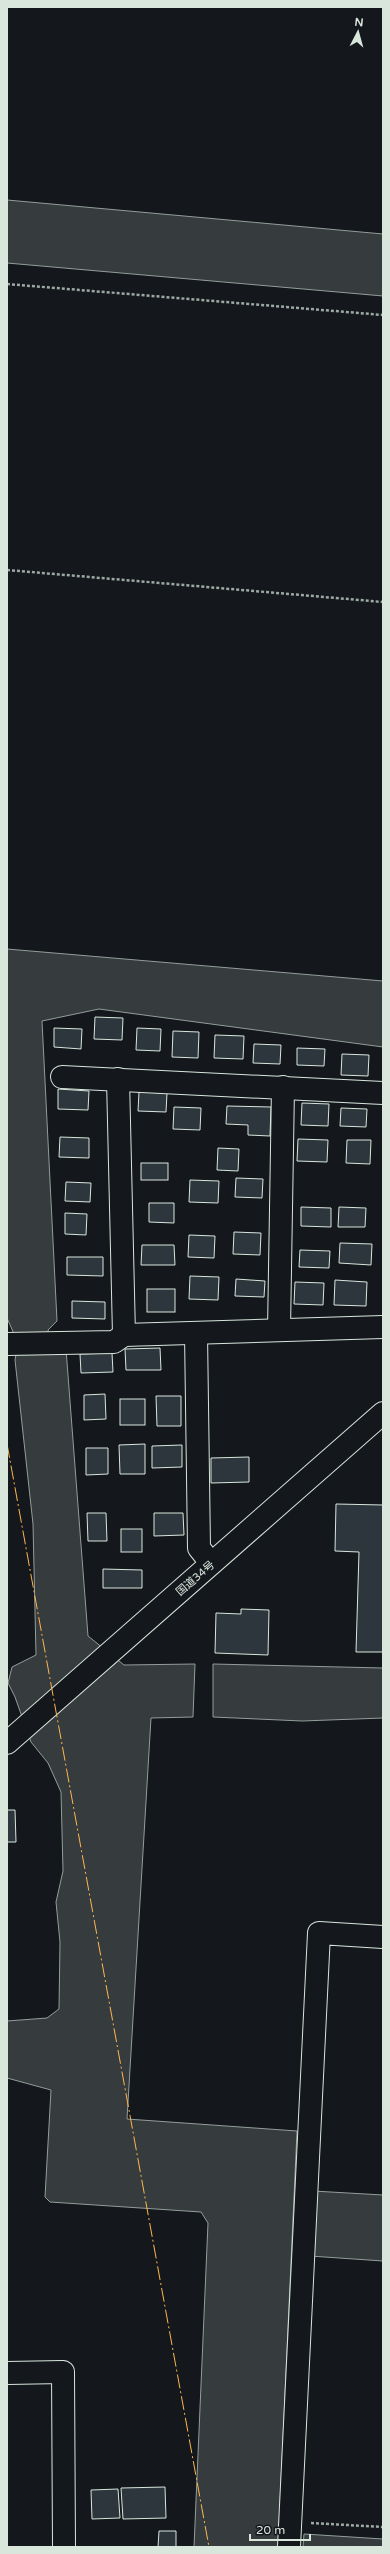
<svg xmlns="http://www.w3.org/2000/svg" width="390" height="2554" viewBox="0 0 390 2554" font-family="'Varela Round','Noto Sans JP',sans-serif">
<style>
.water{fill:#363b3e;stroke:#939e99}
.building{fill:#2c363c;stroke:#d8e6dc}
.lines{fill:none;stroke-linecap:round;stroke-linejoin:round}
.minor-casing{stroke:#d8e6dc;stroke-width:24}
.highway-casing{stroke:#d8e6dc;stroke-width:24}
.path{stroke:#9da8a2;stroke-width:2.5;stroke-dasharray:3 2;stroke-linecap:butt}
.minor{stroke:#14181c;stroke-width:22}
.highway{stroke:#14181c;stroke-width:22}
.power{stroke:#ffb74d;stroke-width:1;stroke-dasharray:14 3 2 3;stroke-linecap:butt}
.labels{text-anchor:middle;stroke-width:3;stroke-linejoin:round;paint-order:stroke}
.street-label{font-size:11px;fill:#d8e6dc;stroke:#14181c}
</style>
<rect width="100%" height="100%" fill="#14181c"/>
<g class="water">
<polygon points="7,200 383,234 383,296 7,263"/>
<polygon points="7,949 383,981 383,1047 99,1009 42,1021 57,1321 48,1330 51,1350 66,1349 88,1636 124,1665 195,1664 193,1717 151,1718 127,2119 297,2131 278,2547 194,2547 208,2223 201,2212 50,2202 45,2197 51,2090 7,2078 7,2021 47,2018 59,2009 60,1942 56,1902 63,1871 61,1792 48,1763 31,1742 15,1697 8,1683 12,1667 36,1655 33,1524 15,1360 18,1343 7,1318"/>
<polygon points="213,1664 383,1668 383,1718 302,1721 213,1717"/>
<polygon points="313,2191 383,2195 383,2261 310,2256"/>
<polygon points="304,2534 383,2539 383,2547 303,2547"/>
</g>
<g class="building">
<polygon points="95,1017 123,1018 122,1040 94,1039"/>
<polygon points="54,1028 82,1029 81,1049 54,1047"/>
<polygon points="137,1028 161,1029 160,1051 136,1050"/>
<polygon points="173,1031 199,1032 198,1058 172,1057"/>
<polygon points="215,1035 244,1036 243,1059 214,1058"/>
<polygon points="254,1044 281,1045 280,1064 253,1063"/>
<polygon points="297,1048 325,1049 324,1066 297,1065"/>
<polygon points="342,1054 369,1055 368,1076 341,1075"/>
<polygon points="58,1089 89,1091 88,1110 58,1109"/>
<polygon points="139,1092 167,1093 166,1112 138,1111"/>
<polygon points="302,1103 329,1104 328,1126 301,1125"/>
<polygon points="227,1106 271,1107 270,1136 248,1135 248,1125 226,1124"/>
<polygon points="174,1107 201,1108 200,1130 173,1129"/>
<polygon points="341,1108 367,1109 366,1127 340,1126"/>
<polygon points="60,1137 89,1138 89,1158 59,1157"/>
<polygon points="298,1139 328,1140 327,1162 297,1161"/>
<polygon points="347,1140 371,1140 370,1164 346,1163"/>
<polygon points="218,1148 239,1149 238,1171 217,1170"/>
<rect x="141" y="1163" width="27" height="17"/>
<polygon points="236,1178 263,1179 262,1198 235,1197"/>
<polygon points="190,1180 219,1181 218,1203 189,1202"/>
<polygon points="66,1182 91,1183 90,1202 65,1201"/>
<polygon points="149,1203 174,1203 174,1223 149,1222"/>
<polygon points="301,1207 331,1208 331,1227 301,1226"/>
<polygon points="339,1207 366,1208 365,1227 338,1227"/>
<polygon points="65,1213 87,1214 86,1235 65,1234"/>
<polygon points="234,1232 261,1233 260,1255 233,1254"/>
<polygon points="189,1235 215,1236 214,1258 188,1257"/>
<polygon points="340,1243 372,1244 371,1265 339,1263"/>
<polygon points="142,1245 174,1245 175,1265 141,1265"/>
<polygon points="300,1250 330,1251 329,1268 299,1267"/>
<polygon points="67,1257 103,1257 103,1276 67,1275"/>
<polygon points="190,1276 219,1277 218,1300 189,1299"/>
<polygon points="236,1279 265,1281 264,1297 235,1296"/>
<polygon points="335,1280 367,1282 366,1306 334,1305"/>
<polygon points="295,1282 324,1283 323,1305 294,1304"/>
<rect x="147" y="1289" width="28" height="23"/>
<polygon points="72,1301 105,1302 105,1319 72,1318"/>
<polygon points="160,1348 161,1370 126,1370 125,1349"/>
<polygon points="112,1353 113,1372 81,1373 80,1354"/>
<polygon points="105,1394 106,1419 84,1420 84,1395"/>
<polygon points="156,1396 181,1396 181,1426 157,1426"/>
<rect x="120" y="1399" width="25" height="26"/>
<polygon points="145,1444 145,1474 120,1474 119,1445"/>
<polygon points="182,1445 182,1467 152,1468 152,1446"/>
<polygon points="86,1448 108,1448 108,1474 86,1475"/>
<polygon points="249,1457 249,1482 211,1483 211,1458"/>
<polygon points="336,1504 383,1505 383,1652 356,1652 359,1552 335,1551"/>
<polygon points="87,1513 106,1513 107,1541 88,1541"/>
<polygon points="154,1513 183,1513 184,1535 154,1536"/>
<rect x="121" y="1529" width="21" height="23"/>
<polygon points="103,1569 142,1570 142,1588 103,1588"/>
<polygon points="241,1609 269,1610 268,1655 215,1653 216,1613 241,1614"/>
<polygon points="7,1810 15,1810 16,1842 7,1842"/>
<polygon points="165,2487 166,2518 123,2519 121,2488"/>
<polygon points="118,2489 120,2518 92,2519 91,2490"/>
<polygon points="159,2531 176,2531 176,2547 158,2547"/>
</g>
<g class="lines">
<defs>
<g id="minor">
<polyline points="62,1077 383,1093"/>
<polyline points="279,1330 283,1087"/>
<polyline points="196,1333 199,1548 211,1563"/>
<polyline points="124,1335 383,1327"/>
<polyline points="7,1344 114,1342 124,1335 118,1079"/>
<polyline points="7,2373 63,2372 64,2547"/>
<polyline points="289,2547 319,1933 383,1937"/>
</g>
<polyline id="highway" points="7,1743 383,1413"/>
</defs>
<use href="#minor" class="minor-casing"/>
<use href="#highway" class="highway-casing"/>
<g class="path">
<polyline points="7,284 383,315"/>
<polyline points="7,570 383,602"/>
<polyline points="311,2523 383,2527"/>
</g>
<use href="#minor" class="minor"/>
<use href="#highway" class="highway"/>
<polyline class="power" points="7,1444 209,2547"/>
</g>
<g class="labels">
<g class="street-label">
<text transform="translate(195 1578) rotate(-41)" y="4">国道34号</text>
</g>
</g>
<rect width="390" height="2554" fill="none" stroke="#d8e6dc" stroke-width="16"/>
<g transform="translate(358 32) rotate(6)" stroke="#14181c" stroke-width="3" paint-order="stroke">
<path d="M0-3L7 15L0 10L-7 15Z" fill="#d8e6dc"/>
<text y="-6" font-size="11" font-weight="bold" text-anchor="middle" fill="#d8e6dc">N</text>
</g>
<path d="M250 2534v6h60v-6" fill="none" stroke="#d8e6dc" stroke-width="2"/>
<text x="256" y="2534" font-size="12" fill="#d8e6dc" stroke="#14181c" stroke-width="3" paint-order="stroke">20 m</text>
</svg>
